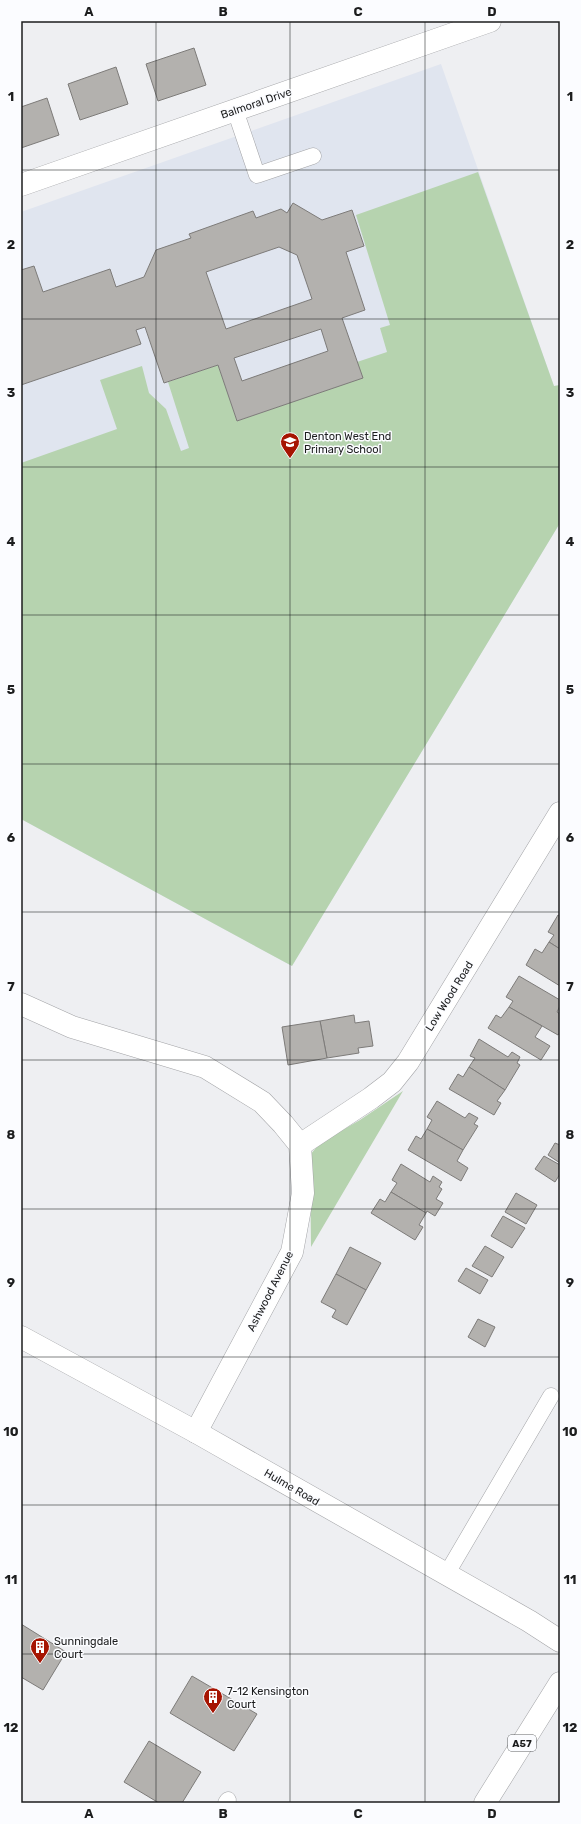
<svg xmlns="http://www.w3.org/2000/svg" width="581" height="1824" viewBox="0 0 581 1824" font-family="Rubik,sans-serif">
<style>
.built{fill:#e0e5ef}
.green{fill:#b6d3af}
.building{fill:#b3b1ae;stroke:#7d7b79;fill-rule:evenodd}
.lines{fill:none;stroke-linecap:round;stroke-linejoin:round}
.lane-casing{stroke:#a3a4a7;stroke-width:17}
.street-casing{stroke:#a3a4a7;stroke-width:23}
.highway-casing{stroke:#a3a4a7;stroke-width:23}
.lane{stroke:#fff;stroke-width:16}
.street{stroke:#fff;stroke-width:22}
.highway{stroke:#fff;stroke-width:22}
.grid{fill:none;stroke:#1c1d1e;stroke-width:1;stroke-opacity:0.55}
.labels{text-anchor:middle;stroke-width:3;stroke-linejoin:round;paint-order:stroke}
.shield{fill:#fbfcff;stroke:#5f6062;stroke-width:1}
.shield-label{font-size:10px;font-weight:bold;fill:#1c1d1e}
.street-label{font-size:11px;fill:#1c1d1e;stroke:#fbfcff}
.poi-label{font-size:11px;fill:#1c1d1e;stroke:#fbfcff;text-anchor:start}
.neatline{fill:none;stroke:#1c1d1e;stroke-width:1.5}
.grid-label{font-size:13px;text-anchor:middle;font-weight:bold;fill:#1c1d1e}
</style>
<rect width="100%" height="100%" fill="#eeeff2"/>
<polygon class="built" points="441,64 554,386 560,385 560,523 292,966 21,819 21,212"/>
<g class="green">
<polygon points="478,172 554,386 560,385 560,523 292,966 21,819 21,463 117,429 100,380 142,366 149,393 166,409 181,451 189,448 168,382 218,365 237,421 362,378 357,362 387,352 380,328 390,325 356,215"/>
<polygon points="403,1091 311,1247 310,1155 320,1143 360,1120"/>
</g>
<g class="building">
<polygon points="194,48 206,85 158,101 146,64"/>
<polygon points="116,67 128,104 80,120 68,84"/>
<polygon points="47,98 59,135 21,148 21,107"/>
<path d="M293,203l29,17 30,-10 12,36 -18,6 19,58 -23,8 21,60 -126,43 -19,-56 -54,18 -19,-56 -9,3 5,14 -120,41v-115l13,-4 9,26 67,-23 6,18 28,-10 12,-27 35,-12 -2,-4 64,-23 3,7 25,-9 6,4zM279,247l18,8 15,44 -86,30 -20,-57zM321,329l7,22 -86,30 -8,-23z"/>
<polygon points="558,915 560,916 560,949 549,942 554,935 548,932"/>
<polygon points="549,942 560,949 560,986 526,965 535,949 542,953"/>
<polygon points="519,976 560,1000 560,1006 557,1012 560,1014 560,1032 558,1035 509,1007 513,1001 506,997"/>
<polygon points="509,1007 542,1026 535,1037 550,1046 541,1060 488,1028 496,1015 501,1018"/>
<polygon points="354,1015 355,1023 369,1021 373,1046 358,1048 359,1053 327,1058 320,1021"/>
<polygon points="320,1021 327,1058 288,1065 282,1027"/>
<polygon points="479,1039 508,1057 512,1052 520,1057 517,1063 520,1065 505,1090 469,1067 475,1058 470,1056"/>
<polygon points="469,1067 505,1090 497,1101 501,1103 494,1115 449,1089 458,1074 463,1077"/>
<polygon points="437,1101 465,1118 469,1113 478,1118 474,1124 478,1126 463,1150 427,1129 432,1120 427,1117"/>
<polygon points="427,1129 463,1150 457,1161 468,1168 461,1181 408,1150 416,1136 421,1139"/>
<polygon points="555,1143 560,1145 560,1163 548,1155"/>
<polygon points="544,1156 560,1165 560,1174 555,1182 535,1169"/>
<polygon points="401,1164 430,1182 433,1176 442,1182 439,1187 442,1189 436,1199 443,1203 435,1216 427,1211 426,1213 391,1192 397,1183 392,1180"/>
<polygon points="391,1192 426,1213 419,1225 423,1227 415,1240 371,1213 380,1199 385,1202"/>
<polygon points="516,1193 537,1205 526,1224 505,1212"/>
<polygon points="503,1216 525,1228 512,1248 491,1236"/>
<polygon points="485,1246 504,1257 492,1277 472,1266"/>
<polygon points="350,1247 381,1263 366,1290 336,1274"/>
<polygon points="466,1268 488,1280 480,1294 458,1281"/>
<polygon points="336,1274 366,1290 347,1325 332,1317 336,1310 321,1302"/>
<polygon points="478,1319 495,1327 485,1347 468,1337"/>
<polygon points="21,1624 66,1652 43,1690 21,1677"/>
<polygon points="192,1676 257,1714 234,1751 170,1713"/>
<polygon points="149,1741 201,1772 182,1803 159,1803 124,1782"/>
</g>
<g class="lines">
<defs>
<g id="lane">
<polyline points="235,110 257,175 313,156"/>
<polyline points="446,1575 551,1396"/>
<polyline points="226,1803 228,1800"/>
</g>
<g id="street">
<polyline points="21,185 490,21"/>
<polyline points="21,1004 72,1027 205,1067 262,1102 283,1124 300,1145 303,1193 292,1252 196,1432"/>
<polyline points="300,1145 371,1098 392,1082 408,1062 560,813"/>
<polyline points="21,1337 196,1432 529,1621 560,1641"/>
</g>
<polyline id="highway" points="485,1803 560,1683"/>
</defs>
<use href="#lane" class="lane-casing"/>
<use href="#street" class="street-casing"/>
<use href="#highway" class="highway-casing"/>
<use href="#lane" class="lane"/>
<use href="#street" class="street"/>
<use href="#highway" class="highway"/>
</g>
<path class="grid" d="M156,21v1782M290,21v1782M425,21v1782M21,170h539M21,319h539M21,467h539M21,615h539M21,764h539M21,912h539M21,1060h539M21,1209h539M21,1357h539M21,1505h539M21,1654h539"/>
<defs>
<symbol id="school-pin" viewBox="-11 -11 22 30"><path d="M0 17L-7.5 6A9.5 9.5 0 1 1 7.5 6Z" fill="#a61402" stroke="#fbfcff"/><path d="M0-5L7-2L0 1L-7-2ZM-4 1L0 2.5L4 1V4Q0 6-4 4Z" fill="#fff"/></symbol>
<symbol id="building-pin" viewBox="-11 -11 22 30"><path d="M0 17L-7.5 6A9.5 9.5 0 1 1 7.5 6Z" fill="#a61402" stroke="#fbfcff"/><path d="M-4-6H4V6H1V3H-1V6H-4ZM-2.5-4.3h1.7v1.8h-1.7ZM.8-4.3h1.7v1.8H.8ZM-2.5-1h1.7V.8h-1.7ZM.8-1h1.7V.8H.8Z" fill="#fff"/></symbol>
</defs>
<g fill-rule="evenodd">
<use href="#school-pin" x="279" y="431" width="22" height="30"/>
<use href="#building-pin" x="29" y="1636" width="22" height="30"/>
<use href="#building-pin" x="202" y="1686" width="22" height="30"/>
</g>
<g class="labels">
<rect class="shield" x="508" y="1735" width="28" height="16" rx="3"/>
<g class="shield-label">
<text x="522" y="1747">A57</text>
</g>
<g class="street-label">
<text transform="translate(256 103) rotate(-19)" y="4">Balmoral Drive</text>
<text transform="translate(449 996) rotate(-58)" y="4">Low Wood Road</text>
<text transform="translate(270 1291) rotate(-63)" y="4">Ashwood Avenue</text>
<text transform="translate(292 1487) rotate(30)" y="4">Hulme Road</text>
</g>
<g class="poi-label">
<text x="304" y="440">Denton West End<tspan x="304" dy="13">Primary School</tspan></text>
<text x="54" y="1645">Sunningdale<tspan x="54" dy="13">Court</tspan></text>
<text x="227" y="1695">7-12 Kensington<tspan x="227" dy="13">Court</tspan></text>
</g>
</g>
<rect width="581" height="1824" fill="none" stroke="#fbfcff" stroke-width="44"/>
<rect x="22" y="22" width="537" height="1780" class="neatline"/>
<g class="grid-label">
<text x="89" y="16">A</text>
<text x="223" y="16">B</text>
<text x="358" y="16">C</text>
<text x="492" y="16">D</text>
<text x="11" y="101">1</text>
<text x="570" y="101">1</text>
<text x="11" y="249">2</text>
<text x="570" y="249">2</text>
<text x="11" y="397">3</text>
<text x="570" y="397">3</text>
<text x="11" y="546">4</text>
<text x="570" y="546">4</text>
<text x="11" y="694">5</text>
<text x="570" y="694">5</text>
<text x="11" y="842">6</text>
<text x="570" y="842">6</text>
<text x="11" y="991">7</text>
<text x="570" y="991">7</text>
<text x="11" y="1139">8</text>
<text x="570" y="1139">8</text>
<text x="11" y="1287">9</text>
<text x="570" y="1287">9</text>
<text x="11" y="1436">10</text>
<text x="570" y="1436">10</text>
<text x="11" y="1584">11</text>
<text x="570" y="1584">11</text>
<text x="11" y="1732">12</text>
<text x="570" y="1732">12</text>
<text x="89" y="1818">A</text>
<text x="223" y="1818">B</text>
<text x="358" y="1818">C</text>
<text x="492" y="1818">D</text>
</g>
</svg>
